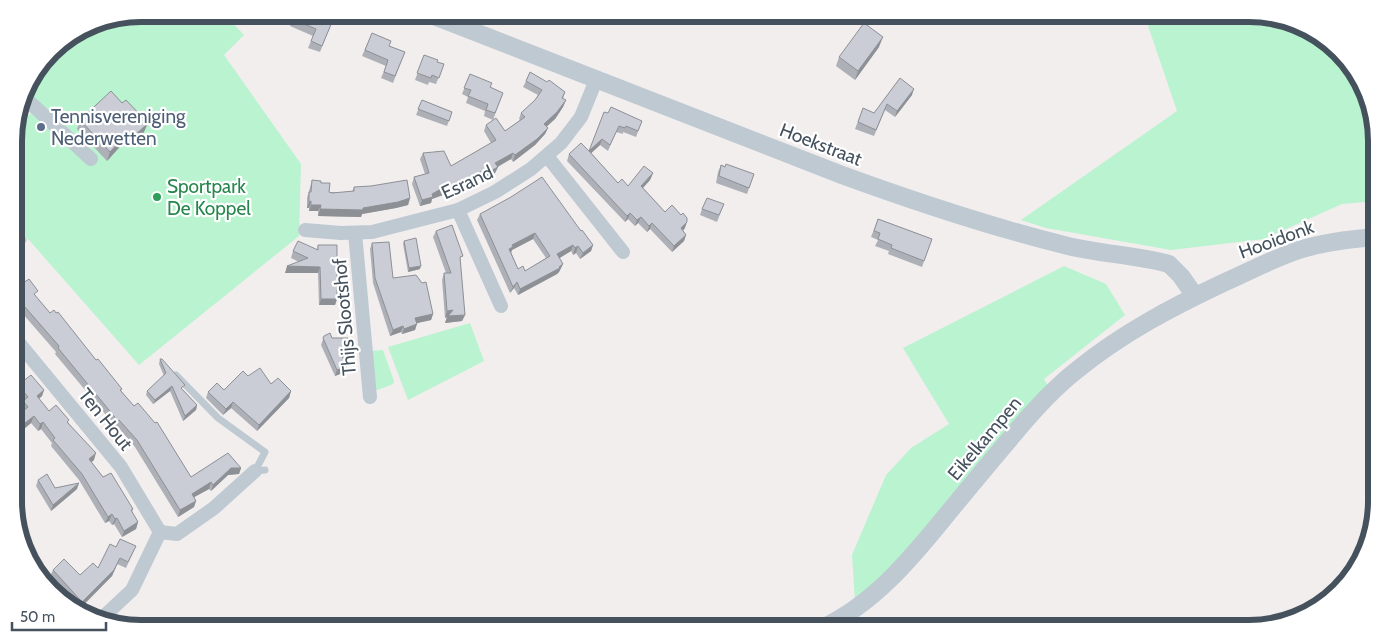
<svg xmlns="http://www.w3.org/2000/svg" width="1391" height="642" viewBox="0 0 1391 642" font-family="Cabin,sans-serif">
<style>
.green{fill:#b9f3cf}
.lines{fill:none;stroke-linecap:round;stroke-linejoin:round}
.service{stroke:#bec9d2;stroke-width:7}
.minor{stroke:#bec9d2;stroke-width:14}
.tertiary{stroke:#bec9d2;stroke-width:18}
.wall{fill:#aeb0b7;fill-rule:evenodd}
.shaded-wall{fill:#8d9095}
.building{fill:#cacdd5;stroke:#8d9095;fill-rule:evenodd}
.service-dot{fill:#5c6f8a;stroke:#fff;stroke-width:2}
.leisure-dot{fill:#2e9e5b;stroke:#fff;stroke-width:2}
.labels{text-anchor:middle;stroke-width:4.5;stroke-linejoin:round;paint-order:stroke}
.service-label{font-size:19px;fill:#4e5e75;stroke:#fff;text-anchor:start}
.street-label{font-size:19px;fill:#45525e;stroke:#fff}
.leisure-label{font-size:19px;fill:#27864d;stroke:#fff;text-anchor:start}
.rim{fill:none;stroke:#45525e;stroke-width:6}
</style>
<rect width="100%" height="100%" fill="#f2eeee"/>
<g class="green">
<polygon points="142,14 224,14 244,35 224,55 301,164 299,236 139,365 29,240 14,230 14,133 15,129 40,104 25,91 27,85 57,46 93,23"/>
<polygon points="1144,14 1249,14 1298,24 1351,64 1376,125 1376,201 1342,204 1264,239 1171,250 1046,228 1021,220 1177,111"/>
<polygon points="1064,266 1106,284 1125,315 1044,379 1049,388 896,566 855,601 852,555 886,475 911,448 949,424 903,348"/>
<polygon points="470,323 484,361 408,400 388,347"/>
<polygon points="383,350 394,381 393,384 378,390 372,387 371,351"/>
</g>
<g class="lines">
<g class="service">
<polyline points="14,252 23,240"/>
<polyline points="176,375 218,418 265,452 255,471 265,470"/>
</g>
<g class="minor">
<polyline points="24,97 91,159"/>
<polyline points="547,156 623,252"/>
<polyline points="458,210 501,306"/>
<polyline points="305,230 341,233 372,232 458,210 495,192 531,169 561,143 581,117 596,80"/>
<polyline points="355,233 370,397"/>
<polyline points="14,337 121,467 160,532"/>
<polyline points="100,620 132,590 160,532 177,534 214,508 255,471"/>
</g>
<g class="tertiary">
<path d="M429,14l413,161c74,27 149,52 226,71 33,8 68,9 101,18l12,12 14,20"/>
<path d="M822,628c51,-24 87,-67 122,-110 23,-28 46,-56 70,-84 19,-23 40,-46 63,-64 44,-36 95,-63 146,-87 25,-11 49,-24 76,-33 25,-8 51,-11 78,-13"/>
</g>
</g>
<g class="wall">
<polygon points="316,16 332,22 320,52 308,48 313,36 290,26 292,19"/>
<polygon points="372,33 389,46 405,52 393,83 381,78 386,66 362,56"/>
<polygon points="879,47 855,80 836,66 839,57"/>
<polygon points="424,55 437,62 444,64 436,84 429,82 428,85 415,80"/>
<polygon points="470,74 490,87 503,93 493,120 484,116 485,111 466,103 468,97 462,94"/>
<polygon points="900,78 912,95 895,117 885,110 874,136 855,129 863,108 874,113"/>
<polygon points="526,81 565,92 563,99 566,100 563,107 555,119 546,126 548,128 545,134 535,145 513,162 511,159 498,167 495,173 483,181 481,178 466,185 464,190 450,196 449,193 439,196 432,199 431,203 420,206 412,184 414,177 425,174 420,159 423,153 451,166 491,143 484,131 486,125 505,131 520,120 519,119 521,113 535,100 538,95 523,87"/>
<polygon points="422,100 452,112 447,126 416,115"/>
<polygon points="608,113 642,121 636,137 623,132 623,134 616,132 608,151 600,145 591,153 618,183 628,186 653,173 650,180 643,188 665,212 685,228 683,231 686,235 684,241 672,252 650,229 647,232 638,223 635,226 628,219 625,222 567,161 569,154 589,151"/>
<polygon points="80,120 144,132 130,146 125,141 107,161 77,129"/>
<polygon points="721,165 754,174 747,194 716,183 718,172"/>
<polygon points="312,180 321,183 329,192 352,192 354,187 410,198 408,205 396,208 362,214 361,217 318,216 318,211 309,211 309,208 307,208 307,198"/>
<polygon points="724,204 717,222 700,215 702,209"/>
<path d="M480,214l101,17 12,14 -2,6 -11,8 -4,-6 -3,2 -2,-4 -12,7 4,6 -4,8 -2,2 -39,21 -4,-7 -4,5 -33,-73zM533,239l13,19 -21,13 -7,-2 -7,-17 1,-2z"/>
<polygon points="878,219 932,239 922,267 888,254 889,251 875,246 878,240 871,237"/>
<polygon points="436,231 460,263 465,315 462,321 445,323 447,317 445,318 442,280 444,273 446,273 433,237"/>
<polygon points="404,241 420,269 408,272 403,244"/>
<polygon points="372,243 393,278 433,314 431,320 417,323 415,330 402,334 401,332 390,336 373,283 370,249"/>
<polygon points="318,245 337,299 335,305 319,305 318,273 285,273 299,262 291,258 293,251 317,250"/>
<polygon points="23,283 36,297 50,313 122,389 121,391 191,477 241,468 239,474 228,475 211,491 209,489 194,497 196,501 194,507 178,517 135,447 117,426 116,427 55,354 56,352 16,306"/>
<polygon points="324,336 332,338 349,357 346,363 345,363 345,372 335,376 321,345"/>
<polygon points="160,359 183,390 197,405 196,410 183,421 170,391 153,404 146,395 147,391 164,376 159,364"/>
<polygon points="248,376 291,391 289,398 257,431 231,408 223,415 206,398 208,392 224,390"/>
<polygon points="18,385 44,390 42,396 39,399 49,411 68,422 94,460 91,462 103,477 133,509 132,512 138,522 136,529 122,537 114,524 112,525 109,521 105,523 79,480 51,446 52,443 41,429 38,431 31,423 18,434 15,429 15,418 23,411 20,407 23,400 16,392"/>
<polygon points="38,480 55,488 77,489 51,511 36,486"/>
<polygon points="136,546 126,568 117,564 112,576 80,609 50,576 53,570 80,575 98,568 116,547"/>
</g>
<g class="shaded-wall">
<polygon points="883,37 879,47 855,80 858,71"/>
<polygon points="914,89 912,95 895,117 897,111"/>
<polygon points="566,100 563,107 555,119 542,131 544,124"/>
<polygon points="148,123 144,132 130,146 133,137"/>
<polygon points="548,128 545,134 535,145 513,162 515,155"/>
<polygon points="128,132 125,141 107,161 110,152"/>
<polygon points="602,139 600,145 587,157 589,151"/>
<polygon points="513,153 511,159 493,169 495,163"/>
<polygon points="498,167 495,173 483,181 485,174"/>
<polygon points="483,171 481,178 466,185 464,190 450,196 453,190 474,175"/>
<polygon points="653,173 650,180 639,192 641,186"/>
<polygon points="451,186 449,193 432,199 431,203 420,206 422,200 432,194 441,189"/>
<polygon points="410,198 408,205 396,208 362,214 361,217 318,216 320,209 363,208"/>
<polygon points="311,201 309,208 307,208 309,202"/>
<polygon points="311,205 321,205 318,211 309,211"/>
<polygon points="630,213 628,219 625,222 627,216"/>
<polygon points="641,217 638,223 635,226 637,220"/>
<polygon points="687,222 685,228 678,234 681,228"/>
<polygon points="652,223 650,229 647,232 649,226"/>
<polygon points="535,233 533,239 512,250 511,253 509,249 512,245"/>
<polygon points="686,235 684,241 672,252 674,246"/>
<polygon points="573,245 571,251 555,261 557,254"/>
<polygon points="593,245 591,251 580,259 583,253"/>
<polygon points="578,246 576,253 573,255 575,248"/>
<polygon points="563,264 559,272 557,274 518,295 520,289"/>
<polygon points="287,266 320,267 318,273 285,273"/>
<polygon points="421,266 420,269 408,272 409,268"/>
<polygon points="517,282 514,288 510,293 513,287"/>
<polygon points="18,299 16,306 14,307 14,303"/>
<polygon points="321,299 337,299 335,305 319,305"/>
<polygon points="453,310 465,315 462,321 445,323 447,317 445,318 447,311"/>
<polygon points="433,314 431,320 413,324 415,318"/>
<polygon points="417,324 415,330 402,334 404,329"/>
<polygon points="403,326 401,332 390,336 393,330"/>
<polygon points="342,356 349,357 346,363 340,363"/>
<polygon points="19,361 17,366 15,368 15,364"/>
<polygon points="347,366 345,372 335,376 337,370"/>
<polygon points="20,375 17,381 15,383 15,379"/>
<polygon points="172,386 170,391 153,404 155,400"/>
<polygon points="44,390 42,396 34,402 37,396"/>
<polygon points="291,391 289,398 257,431 259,425"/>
<polygon points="233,402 231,408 223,415 226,409"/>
<polygon points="197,405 196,410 183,421 185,416"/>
<polygon points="34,416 31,423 18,434 20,427"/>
<polygon points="43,422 41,429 38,431 40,424"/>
<polygon points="96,453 94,460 87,466 89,459"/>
<polygon points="231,468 241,468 239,474 228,475 211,491 213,485"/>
<polygon points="211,482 209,489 189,500 192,494"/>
<polygon points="79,483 77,489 51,511 53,505"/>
<polygon points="196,501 194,507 178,517 180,510"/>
<polygon points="112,514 109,521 105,523 108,517"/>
<polygon points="117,518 114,524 112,525 115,519"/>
<polygon points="138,522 136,529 122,537 124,531"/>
<polygon points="120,558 112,576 80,608 82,602"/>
</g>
<g class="building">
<polygon points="294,14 317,14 316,16 332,22 322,46 311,41 316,29 292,19"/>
<polygon points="864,23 883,37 858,71 839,57"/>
<polygon points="372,33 391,41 389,46 405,52 395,76 384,72 388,60 365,50"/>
<polygon points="424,55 438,60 437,62 444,64 439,78 432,75 431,78 417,73"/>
<polygon points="530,72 547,82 549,80 565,92 562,98 566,100 557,112 544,124 548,128 537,139 515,155 513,153 495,163 498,167 485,174 483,171 474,175 465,181 466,184 453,190 451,186 441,189 432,194 433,197 422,200 414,177 429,173 423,153 444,151 451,166 496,140 486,125 496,118 505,131 525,117 521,113 535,100 542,90 526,81"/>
<polygon points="470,74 492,83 490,87 503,93 495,113 486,110 488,104 468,96 471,90 464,88"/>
<polygon points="900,78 914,89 897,111 887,104 876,130 858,122 863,108 874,113"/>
<polygon points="111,91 122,103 126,100 148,123 133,137 128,132 110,152 80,120"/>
<polygon points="422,100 452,112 449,121 418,109"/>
<polygon points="611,107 642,121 638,131 626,126 625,128 619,126 610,145 602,139 589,151 618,183 622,179 628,186 644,166 653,173 641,186 665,212 672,205 681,215 683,213 687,218 687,222 681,228 686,235 674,246 652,223 649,226 641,217 637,220 630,213 627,216 569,154 581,143 589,151 604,112 608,113"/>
<polygon points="726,164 754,174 749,188 719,176 721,165 725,167"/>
<path d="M542,177l39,54 1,-1 11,15 -10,8 -5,-7 -3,2 -2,-3 -16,9 6,10 -4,3 1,1 -40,21 -3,-7 -4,5 -33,-73 31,-17zM535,233l15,23 -25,15 -2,-5 -5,3 -9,-20 4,-2 -1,-2z"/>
<polygon points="312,180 321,181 321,183 330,183 329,192 332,193 354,191 354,187 371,186 407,180 410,198 398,202 363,208 363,210 320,209 321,205 311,205 311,201 309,202 309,192 311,192"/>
<polygon points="707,198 724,204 719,215 702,209"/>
<polygon points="878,219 932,239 924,261 891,248 892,245 878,239 880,233 874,231"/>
<polygon points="452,225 463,256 460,257 465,315 448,316 453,310 447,311 444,273 451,273 436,231"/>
<polygon points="416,238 421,266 409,268 404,241"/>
<polygon points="298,241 318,250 318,245 337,245 337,299 321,299 320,267 287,266 308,258 293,251"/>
<polygon points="389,242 393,278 416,275 422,283 426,282 433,314 415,318 417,324 404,329 403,326 393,330 375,278 372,243"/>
<polygon points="18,277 23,283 29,279 38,291 34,294 50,313 54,310 56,313 58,312 96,360 98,359 122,389 120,390 134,406 138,403 155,423 157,422 191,477 228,453 241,468 231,468 213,485 211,482 192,494 196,501 180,510 137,440 119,420 118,421 58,348 59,346 18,299 14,302 14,280"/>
<polygon points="330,333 332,338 348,338 349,357 342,356 347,366 337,370 323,338 324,336"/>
<polygon points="15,351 17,354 15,356 19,361 15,364"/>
<polygon points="160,359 162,359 185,385 181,388 197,405 185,416 172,386 155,400 147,391 166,373"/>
<polygon points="260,368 271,384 278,378 291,391 259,425 233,402 226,409 208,392 217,383 224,390 243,371 248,376"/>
<polygon points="15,369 20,375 15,379"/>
<polygon points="31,375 44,390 37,396 49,411 56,405 69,420 67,422 96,453 89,459 103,477 111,473 133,509 131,510 138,522 124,531 117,518 115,519 112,514 108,517 82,474 53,440 55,438 43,422 40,424 34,416 20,427 15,420 15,418 28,407 23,401 28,397 18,385"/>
<polygon points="47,474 55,488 79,483 53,505 38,480"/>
<polygon points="120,539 136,546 128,562 120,558 114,570 82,602 53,570 64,559 80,575 93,563 98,568 110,544 116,547"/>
<polygon points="36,560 43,570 38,573 34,562"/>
</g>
<circle class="service-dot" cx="41" cy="127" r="5"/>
<circle class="leisure-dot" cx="157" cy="197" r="5"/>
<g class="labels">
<g class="service-label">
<text x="51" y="123">Tennisvereniging<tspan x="51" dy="22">Nederwetten</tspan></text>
</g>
<g class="street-label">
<text transform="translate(821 144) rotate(21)" y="7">Hoekstraat</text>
<text transform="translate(467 182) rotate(-25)" y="7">Esrand</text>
<text transform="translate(1276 239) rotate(-20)" y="7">Hooidonk</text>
<text transform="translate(344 317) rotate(-95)" y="7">Thijs Slootshof</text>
<text transform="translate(106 419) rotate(51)" y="7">Ten Hout</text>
<text transform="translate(984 438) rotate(-50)" y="7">Eikelkampen</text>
</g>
<g class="leisure-label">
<text x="167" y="193">Sportpark<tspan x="167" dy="22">De Koppel</tspan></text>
</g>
</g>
<path d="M0 0H1391V642H0ZM141 22H1249A119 119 0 0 1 1368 141V501A119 119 0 0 1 1249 620H141A119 119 0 0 1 22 501V141A119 119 0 0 1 141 22Z" fill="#fff" fill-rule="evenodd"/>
<path class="rim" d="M141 22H1249A119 119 0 0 1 1368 141V501A119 119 0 0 1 1249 620H141A119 119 0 0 1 22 501V141A119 119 0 0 1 141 22Z"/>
<path d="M12 622v8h94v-8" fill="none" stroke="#45525e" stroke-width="2.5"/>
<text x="20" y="622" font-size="15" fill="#45525e" stroke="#ffffff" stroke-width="4" paint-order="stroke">50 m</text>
</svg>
